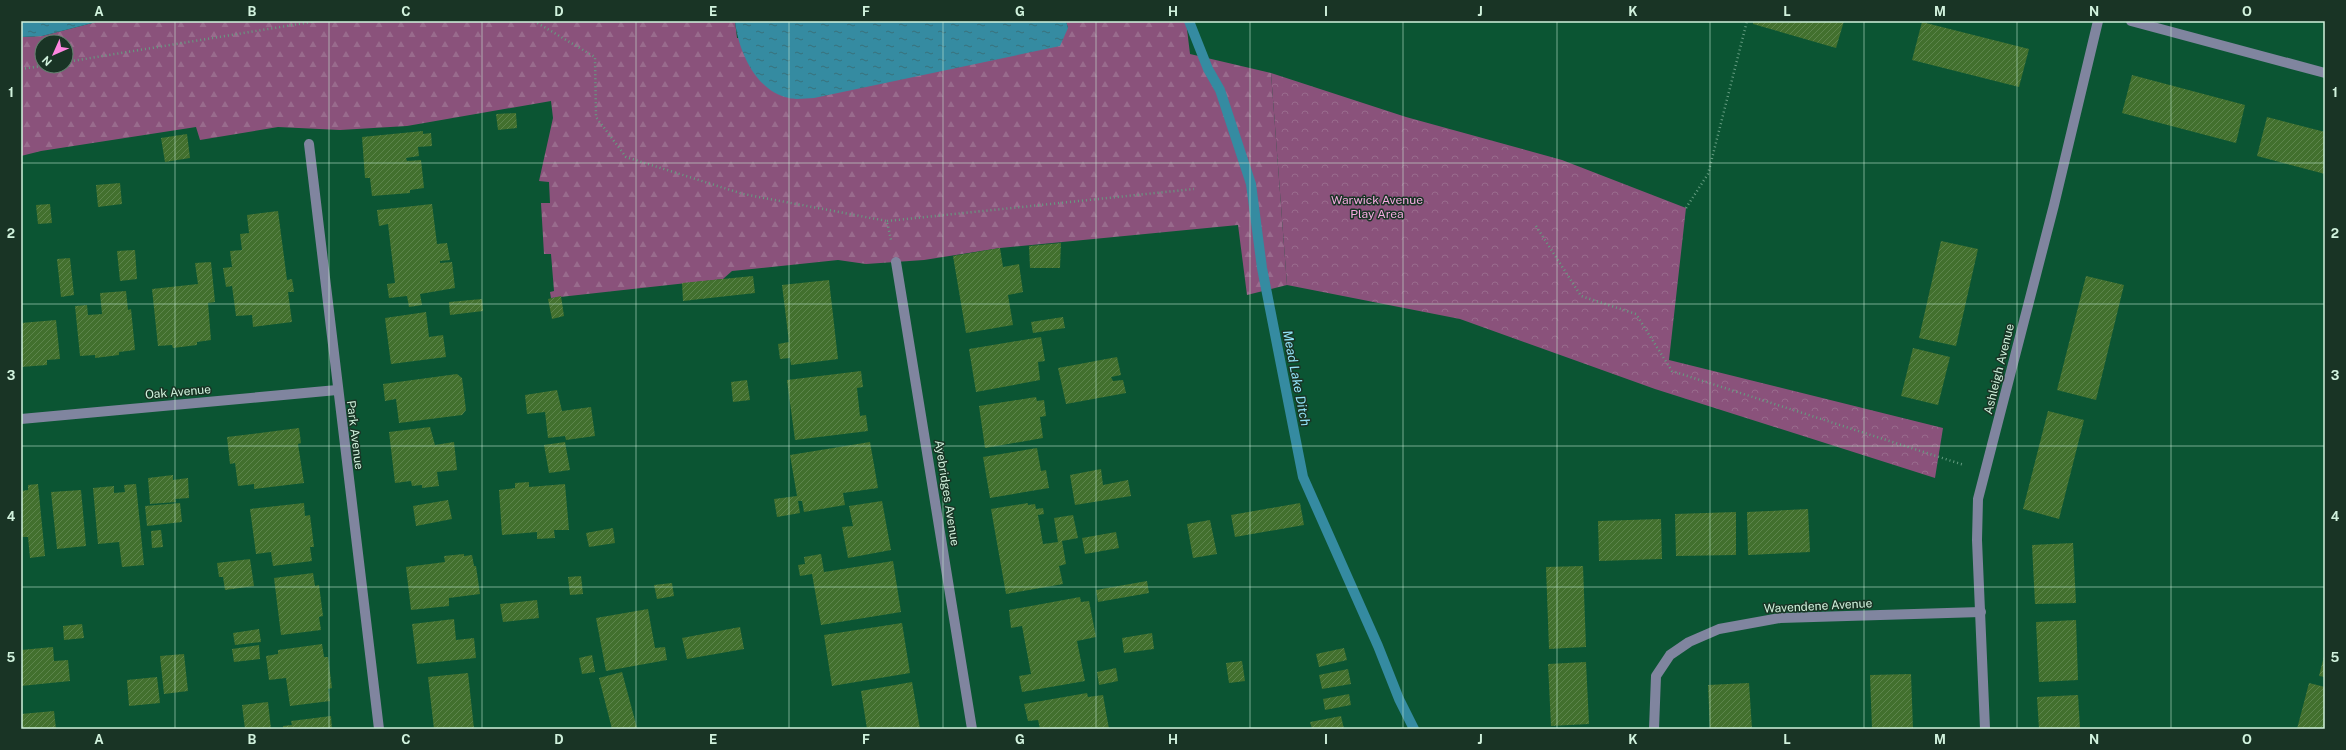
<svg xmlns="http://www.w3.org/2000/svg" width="2346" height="750" viewBox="0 0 2346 750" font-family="'Public Sans',sans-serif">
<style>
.forest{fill:url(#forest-firs);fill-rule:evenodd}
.park{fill:url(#park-crowns)}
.water{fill:url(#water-ripples)}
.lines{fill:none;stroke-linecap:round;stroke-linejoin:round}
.stream{stroke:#358ba1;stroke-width:10}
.building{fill:url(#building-hatch)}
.path{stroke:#659d81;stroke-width:2.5;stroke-dasharray:1 3;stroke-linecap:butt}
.minor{stroke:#80859f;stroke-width:10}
.grid{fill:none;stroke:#d1f2dd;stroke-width:1;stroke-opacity:0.55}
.labels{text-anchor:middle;stroke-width:3;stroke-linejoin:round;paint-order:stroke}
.park-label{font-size:12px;fill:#f6abe1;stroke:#193425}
.street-label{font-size:12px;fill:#d1f2dd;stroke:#193425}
.water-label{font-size:13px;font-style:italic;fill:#91e1f7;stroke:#193425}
.neatline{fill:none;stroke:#d1f2dd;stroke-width:1.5}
.grid-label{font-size:13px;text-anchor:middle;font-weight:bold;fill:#d1f2dd}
</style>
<defs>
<pattern id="forest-firs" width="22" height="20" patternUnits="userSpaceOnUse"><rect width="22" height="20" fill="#8a527b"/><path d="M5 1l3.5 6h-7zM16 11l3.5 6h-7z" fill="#996b8d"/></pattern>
<pattern id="park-crowns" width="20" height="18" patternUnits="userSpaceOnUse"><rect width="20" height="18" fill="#8a527b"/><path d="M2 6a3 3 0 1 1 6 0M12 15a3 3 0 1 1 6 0" fill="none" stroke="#996b8d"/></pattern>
<pattern id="water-ripples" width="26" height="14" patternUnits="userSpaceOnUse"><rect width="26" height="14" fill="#358ba1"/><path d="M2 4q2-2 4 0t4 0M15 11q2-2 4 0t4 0" fill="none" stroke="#39717b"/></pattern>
<pattern id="building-hatch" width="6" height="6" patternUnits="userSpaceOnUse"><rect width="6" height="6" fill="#42702e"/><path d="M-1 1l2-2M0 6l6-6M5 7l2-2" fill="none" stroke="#5c854c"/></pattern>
</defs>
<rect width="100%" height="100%" fill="#0b5533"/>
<path class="forest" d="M100,21h635l2,17 331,-10 -2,-7h120l4,33 81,19 16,212 -40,10 -9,-70 -238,23 -76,12 -58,4 -28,-4 -106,11 -9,8 -172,19 -1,-6 4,-1 -3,-37h-7l-3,-51h9l-1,-21 -10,-1 14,-63 -2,-17 -144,25 -67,4 -62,-3 -78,13 -4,-13 -155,24 -20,5v-119l21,-1zM42,42h24v24h-24z"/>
<polygon class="park" points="1271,73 1406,117 1562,160 1686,208 1669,360 1943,428 1935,478 1655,389 1460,319 1287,285"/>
<g class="water">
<polygon points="21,21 100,21 42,36 21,37"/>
<path d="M735,21h331l2,7 -8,18 -246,52c-8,0 -18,2 -25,0 -33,-6 -51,-48 -54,-77z"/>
</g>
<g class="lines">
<polyline class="stream" points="1189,21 1208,69 1220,90 1251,184 1262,268 1303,477 1378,646 1399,699 1414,729"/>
</g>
<g class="building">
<polygon points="1753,21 1844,21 1836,48 1753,24"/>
<polygon points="1922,22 2029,49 2019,87 1912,60"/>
<polygon points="2132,75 2245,105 2236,143 2122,113"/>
<polygon points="516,113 517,128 498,130 496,114"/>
<polygon points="2267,117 2325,132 2325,174 2257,156"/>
<polygon points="423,131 423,134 431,133 432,146 418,147 419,156 406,158 407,161 421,160 424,188 410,190 410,193 372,196 370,178 365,178 362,137"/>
<polygon points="187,134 190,158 165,162 161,138"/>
<polygon points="120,183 122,204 98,207 96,185"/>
<polygon points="50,204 52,223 38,224 36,205"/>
<polygon points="432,204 437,244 447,243 450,260 440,261 440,263 452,262 455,288 420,294 422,305 409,307 407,296 389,298 387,284 395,283 388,224 379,226 377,210"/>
<polygon points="278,211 287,280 292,279 294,292 288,292 292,322 253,327 252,315 236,316 232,286 226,287 223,268 232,267 230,251 242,250 240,234 249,233 247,215"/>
<polygon points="1941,241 1978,249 1956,346 1919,338"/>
<polygon points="1061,243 1060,268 1030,268 1029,246"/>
<polygon points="1000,248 1003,267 1019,264 1023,292 1008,295 1013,325 966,333 953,256"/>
<polygon points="135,250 137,279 120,281 117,251"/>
<polygon points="70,258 74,295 61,297 57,259"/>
<polygon points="211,262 215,302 208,303 211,340 197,342 197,345 173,348 172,345 158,346 152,289 198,284 195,263"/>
<polygon points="753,276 755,293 683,301 682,283"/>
<polygon points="2086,276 2124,285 2096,400 2057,390"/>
<polygon points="829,280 838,359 791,365 790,358 780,359 778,344 789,342 782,285"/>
<polygon points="126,291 128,310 131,309 135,350 119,352 119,355 95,358 95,355 80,356 75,306 87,305 88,315 102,314 100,293"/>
<polygon points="561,296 564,316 552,319 548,299"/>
<polygon points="482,299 483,311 450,315 449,302"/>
<polygon points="426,312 429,337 443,335 446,357 391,364 385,318"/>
<polygon points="1063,317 1065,328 1033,333 1031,322"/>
<polygon points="56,320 60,359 47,360 47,365 21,367 21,323"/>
<polygon points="1041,337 1045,361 1038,362 1040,380 976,392 969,349"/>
<polygon points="1913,348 1950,357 1938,405 1901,396"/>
<polygon points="1117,357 1121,375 1111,377 1113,381 1123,380 1126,393 1066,404 1058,368"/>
<polygon points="861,371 863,387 857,388 860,416 866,415 868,431 795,440 787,380"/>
<polygon points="457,374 462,378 466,410 462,415 399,423 396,399 385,401 383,384"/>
<polygon points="747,380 750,400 733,402 731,382"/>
<polygon points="557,390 562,411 591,407 595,436 566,440 565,436 548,438 545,412 527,414 525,395"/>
<polygon points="1036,397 1037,401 1044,400 1046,416 1040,417 1043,438 985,448 979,406"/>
<polygon points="2048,411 2084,420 2059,519 2023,509"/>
<polygon points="430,427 435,445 454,442 457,470 437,472 439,486 422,488 422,485 412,486 411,481 395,483 389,432"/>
<polygon points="299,428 301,443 298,444 304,483 254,489 254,484 238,486 235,463 230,464 227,437"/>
<polygon points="565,442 570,470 549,473 544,445"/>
<polygon points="870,442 878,488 843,493 845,505 804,512 802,501 798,501 800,513 777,517 774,499 797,496 790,455"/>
<polygon points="1037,448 1041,471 1046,470 1049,488 990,498 983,457"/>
<polygon points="1101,469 1103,485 1128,480 1131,496 1075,505 1070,475"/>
<polygon points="173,475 173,480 188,478 189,498 175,499 176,502 150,504 148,478"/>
<polygon points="529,482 529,487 565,484 569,530 554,530 555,538 537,539 537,532 502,535 499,490 515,488 515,483"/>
<polygon points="38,484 45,556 30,558 28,537 21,537 21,491 28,490 28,485"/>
<polygon points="136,484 144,565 122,567 119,542 98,544 93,488 114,486 114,493 125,492 124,485"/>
<polygon points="81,490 86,546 57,549 51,492"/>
<polygon points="448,500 452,519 416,526 413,506"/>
<polygon points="882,501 891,550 848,558 842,527 853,526 849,506"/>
<polygon points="180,503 182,522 147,526 145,506"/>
<polygon points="304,503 305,516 310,515 314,547 310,547 312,561 273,566 271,552 256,554 250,509"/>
<polygon points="1028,503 1028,505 1035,504 1036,509 1043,508 1044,514 1038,515 1043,544 1058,542 1054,518 1073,515 1078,538 1062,541 1066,564 1059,566 1063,584 1006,594 991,509"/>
<polygon points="1300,503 1304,525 1235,537 1231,515"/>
<polygon points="1808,509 1810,552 1748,555 1747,512"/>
<polygon points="1736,512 1736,555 1676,556 1675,514"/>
<polygon points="1661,519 1662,559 1599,561 1598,521"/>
<polygon points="1210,520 1217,554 1193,558 1187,524"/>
<polygon points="613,528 615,543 589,547 586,533"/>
<polygon points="161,530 163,547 152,548 151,531"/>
<polygon points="1116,532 1119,548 1085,554 1082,538"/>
<polygon points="2073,543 2076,603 2035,604 2032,545"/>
<polygon points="464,554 464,556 472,555 474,566 476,566 480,594 449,598 449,606 411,610 406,567 445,562 444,556"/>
<polygon points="821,554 824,572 893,561 901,612 821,625 812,574 800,576 798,565 805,564 804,557"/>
<polygon points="250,559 254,586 225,590 223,577 219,577 217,563"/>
<polygon points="1583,566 1586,647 1549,649 1546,567"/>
<polygon points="313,573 315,586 319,585 323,616 319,617 321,630 281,635 274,578"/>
<polygon points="581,576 583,594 570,595 568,577"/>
<polygon points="1147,581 1149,593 1098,602 1096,590"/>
<polygon points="672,583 674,596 657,599 654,585"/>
<polygon points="1080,597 1081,602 1089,601 1096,637 1077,641 1085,681 1022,692 1019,676 1031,674 1022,626 1011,628 1009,610"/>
<polygon points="537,600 539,618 503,622 500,604"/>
<polygon points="648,609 655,648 665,647 667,660 606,671 596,618"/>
<polygon points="454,619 456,640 474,638 476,658 417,664 412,624"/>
<polygon points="2076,620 2078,680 2039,682 2036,622"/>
<polygon points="902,623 910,673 832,686 824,635"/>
<polygon points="82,624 84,638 64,640 63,626"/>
<polygon points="740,627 744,649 687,659 682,638"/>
<polygon points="259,629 261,642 235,645 233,633"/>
<polygon points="1152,633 1154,649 1124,653 1122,638"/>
<polygon points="322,644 324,657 328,657 332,688 328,689 330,701 290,706 286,678 269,680 266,656 278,654 278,650"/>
<polygon points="259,645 260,659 234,662 232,649"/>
<polygon points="53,647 54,661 68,660 70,681 21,686 21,650"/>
<polygon points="1344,648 1347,660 1319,667 1316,654"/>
<polygon points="184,654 188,691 164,694 160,656"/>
<polygon points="592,655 595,672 582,674 579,658"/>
<polygon points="2324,656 2325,656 2325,677 2319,676"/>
<polygon points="1242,661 1245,681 1229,683 1226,663"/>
<polygon points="1586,662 1589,724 1551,726 1548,664"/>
<polygon points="1116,668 1118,681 1099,685 1097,672"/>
<polygon points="1348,669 1351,684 1322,689 1319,675"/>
<polygon points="622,672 637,728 635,729 612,729 599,678"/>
<polygon points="468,673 474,729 434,729 428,677"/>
<polygon points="1911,674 1913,729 1872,729 1870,675"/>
<polygon points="157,677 160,703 129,706 127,680"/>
<polygon points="912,682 920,729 867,729 861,691"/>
<polygon points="1749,683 1752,729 1710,729 1708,685"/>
<polygon points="2309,683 2325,687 2325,729 2297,729"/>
<polygon points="1087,693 1088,697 1103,695 1109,729 1040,729 1038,720 1028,721 1024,704"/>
<polygon points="1349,694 1351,705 1325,710 1323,699"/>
<polygon points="2078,695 2080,729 2039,729 2037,697"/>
<polygon points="268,702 271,729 245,729 242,705"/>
<polygon points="54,711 56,729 21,729 21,714"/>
<polygon points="331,716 332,729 283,729 283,726 292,725 291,721"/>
<polygon points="1341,716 1344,729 1312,729 1310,722"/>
</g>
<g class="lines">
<g class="path">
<polyline points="534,21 595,57 596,117 626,157 743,194 887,221 891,240"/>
<polyline points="66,62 317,21"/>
<polyline points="21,69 42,66"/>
<polyline points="1686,208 1708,174 1747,21"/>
<polyline points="887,221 1194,189"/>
<polyline points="1536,226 1581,296 1636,314 1672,371 1964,465"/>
</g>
<g class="minor">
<polyline points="2131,21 2325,73"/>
<polyline points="309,144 379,729"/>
<polyline points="896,262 972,729"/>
<polyline points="21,419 337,390"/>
<polyline points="1654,729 1656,676 1670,655 1689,642 1719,629 1780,618 1981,612"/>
<polyline points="1985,729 1977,540 1978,499 2054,205 2098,21"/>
</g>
</g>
<path class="grid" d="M175,21v708M329,21v708M482,21v708M636,21v708M789,21v708M943,21v708M1096,21v708M1250,21v708M1403,21v708M1557,21v708M1710,21v708M1864,21v708M2017,21v708M2171,21v708M21,163h2304M21,304h2304M21,446h2304M21,587h2304"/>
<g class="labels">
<g class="park-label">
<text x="1377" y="204">Warwick Avenue<tspan x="1377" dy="14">Play Area</tspan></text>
</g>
<g class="street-label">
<text transform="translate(1999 369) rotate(-76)" y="4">Ashleigh Avenue</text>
<text transform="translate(178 392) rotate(-5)" y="4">Oak Avenue</text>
<text transform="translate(355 435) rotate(83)" y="4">Park Avenue</text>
<text transform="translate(947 493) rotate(81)" y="4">Ayebridges Avenue</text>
<text transform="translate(1818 606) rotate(-3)" y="4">Wavendene Avenue</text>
</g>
<g class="water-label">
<text transform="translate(1297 378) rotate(79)" y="5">Mead Lake Ditch</text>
</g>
</g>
<rect width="2346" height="750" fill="none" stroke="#193425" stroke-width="44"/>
<g transform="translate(54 54) rotate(225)"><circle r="19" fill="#193425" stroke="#63806f"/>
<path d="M0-3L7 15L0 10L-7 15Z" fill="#fe86e0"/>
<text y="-6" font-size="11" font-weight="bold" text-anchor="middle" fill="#d1f2dd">N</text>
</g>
<rect x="22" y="22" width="2302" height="706" class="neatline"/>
<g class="grid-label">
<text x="99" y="16">A</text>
<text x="252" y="16">B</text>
<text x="406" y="16">C</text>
<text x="559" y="16">D</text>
<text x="713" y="16">E</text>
<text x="866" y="16">F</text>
<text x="1020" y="16">G</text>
<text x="1173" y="16">H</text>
<text x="1326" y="16">I</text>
<text x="1480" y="16">J</text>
<text x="1633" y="16">K</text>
<text x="1787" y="16">L</text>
<text x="1940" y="16">M</text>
<text x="2094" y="16">N</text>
<text x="2247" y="16">O</text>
<text x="11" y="97">1</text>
<text x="2335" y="97">1</text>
<text x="11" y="238">2</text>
<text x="2335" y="238">2</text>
<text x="11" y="380">3</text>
<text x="2335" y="380">3</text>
<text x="11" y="521">4</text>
<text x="2335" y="521">4</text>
<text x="11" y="662">5</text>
<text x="2335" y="662">5</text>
<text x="99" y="744">A</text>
<text x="252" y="744">B</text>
<text x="406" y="744">C</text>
<text x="559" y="744">D</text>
<text x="713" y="744">E</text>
<text x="866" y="744">F</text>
<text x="1020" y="744">G</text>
<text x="1173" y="744">H</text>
<text x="1326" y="744">I</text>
<text x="1480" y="744">J</text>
<text x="1633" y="744">K</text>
<text x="1787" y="744">L</text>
<text x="1940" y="744">M</text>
<text x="2094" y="744">N</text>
<text x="2247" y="744">O</text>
</g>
</svg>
